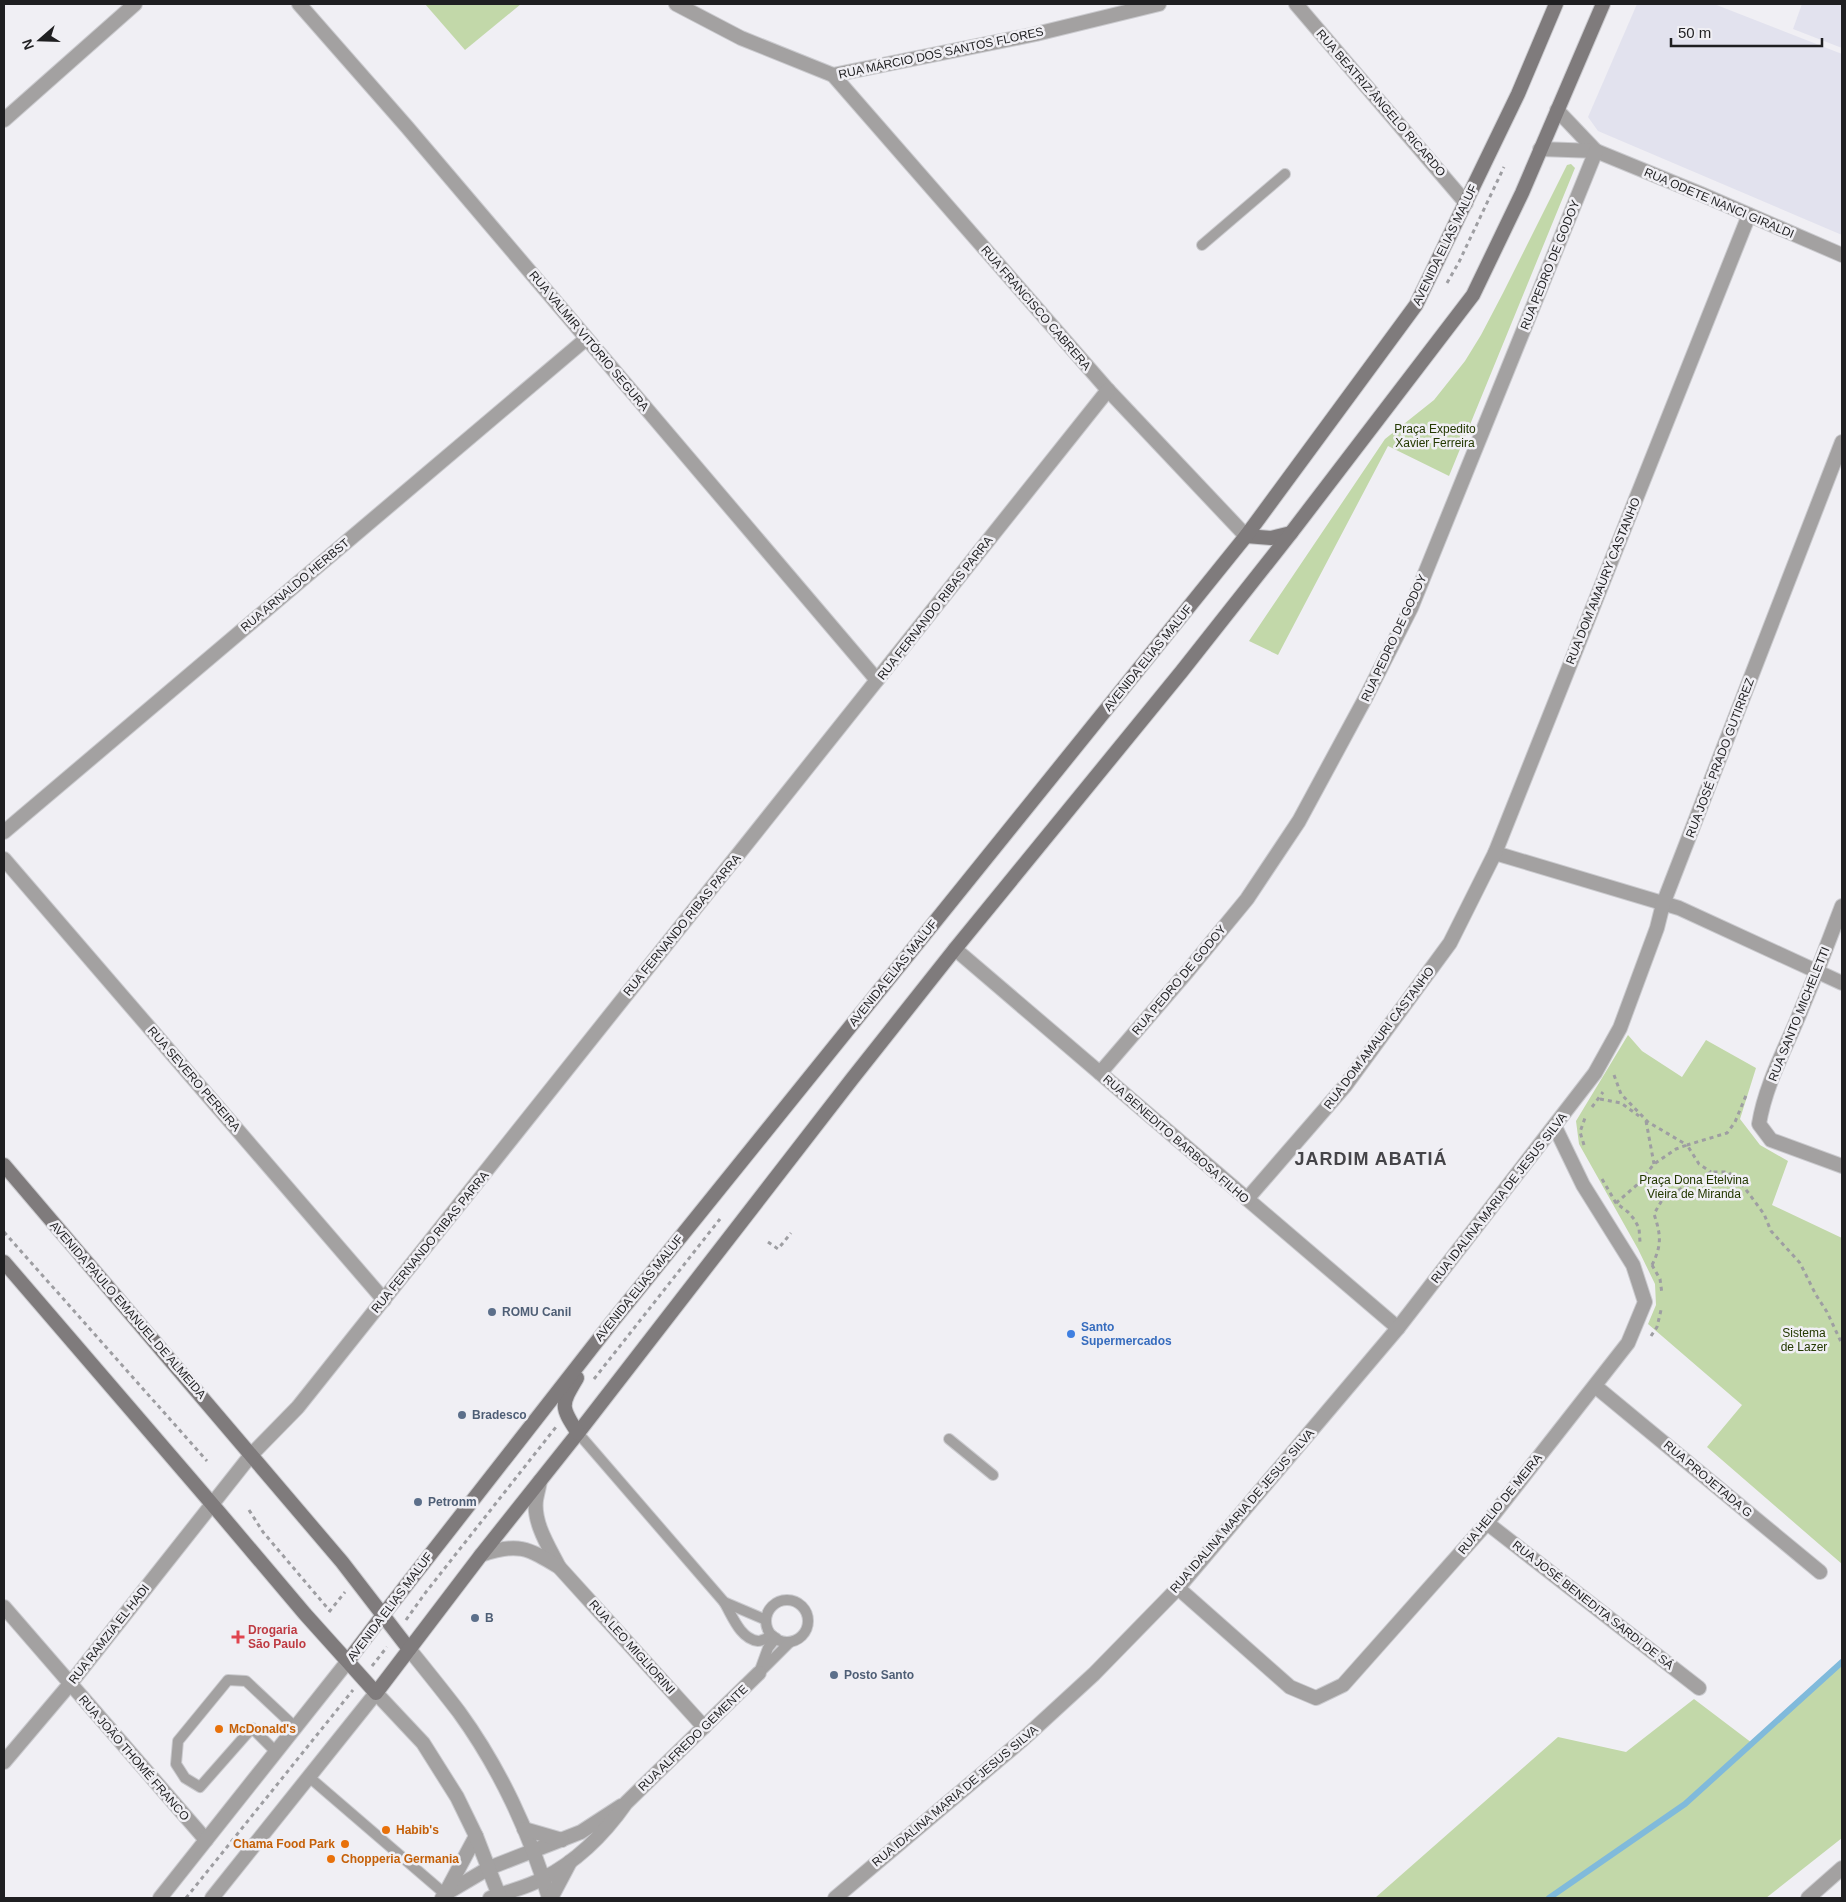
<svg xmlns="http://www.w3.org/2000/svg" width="1846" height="1902" viewBox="0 0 1846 1902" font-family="Helvetica,sans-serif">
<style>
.built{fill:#e2e2ee}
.green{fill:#c2d8a9}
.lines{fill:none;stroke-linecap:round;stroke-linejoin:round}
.stream{stroke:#80badb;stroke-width:6}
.service-casing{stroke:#cacace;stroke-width:12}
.minor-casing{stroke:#cacace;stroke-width:16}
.tertiary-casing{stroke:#cacace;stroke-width:16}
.secondary-casing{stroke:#cacace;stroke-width:16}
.path{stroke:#9e9ea2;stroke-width:3;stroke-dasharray:4 4;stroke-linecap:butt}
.service{stroke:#a3a1a1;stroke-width:10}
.minor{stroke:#a3a1a1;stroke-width:14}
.tertiary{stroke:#a3a1a1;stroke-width:14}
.secondary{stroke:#7f7b7c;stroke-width:14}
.service-dot{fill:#5c6f8a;stroke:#f0eff4;stroke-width:2}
.shop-dot{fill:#3f7fe0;stroke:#f0eff4;stroke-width:2}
.health-dot{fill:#e0444e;stroke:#f0eff4;stroke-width:2}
.food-dot{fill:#e8710a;stroke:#f0eff4;stroke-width:2}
.labels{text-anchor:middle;stroke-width:5;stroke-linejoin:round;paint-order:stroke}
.street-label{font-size:12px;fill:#1f1f21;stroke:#f0eff4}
.park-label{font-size:12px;fill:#233800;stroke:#f0eff4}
.service-label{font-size:12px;font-weight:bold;fill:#4e5e75;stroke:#f0eff4;text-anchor:start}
.shop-label{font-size:12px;font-weight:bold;fill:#366cbe;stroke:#f0eff4;text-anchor:start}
.health-label{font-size:12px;font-weight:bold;fill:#be3a42;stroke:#f0eff4;text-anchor:start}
.food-label{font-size:12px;font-weight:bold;fill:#c56008;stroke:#f0eff4;text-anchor:start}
.district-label{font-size:18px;font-weight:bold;letter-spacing:1px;fill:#454448;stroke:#f0eff4}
</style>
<rect width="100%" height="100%" fill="#f0eff4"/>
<g class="built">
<polygon points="1637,4 1714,4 1842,54 1842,235 1598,131 1588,117"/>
<polygon points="1802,4 1842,4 1842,48 1793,29"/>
</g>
<g class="green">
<polygon points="425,4 521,4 465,50"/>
<polygon points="1571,164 1575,168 1449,476 1388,446 1278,655 1249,641 1385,439 1434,400 1465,361 1481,335 1503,293 1567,165"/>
<polygon points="1628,1035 1642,1051 1682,1077 1706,1040 1756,1068 1740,1119 1760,1145 1788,1161 1772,1205 1842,1238 1842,1564 1707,1447 1742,1405 1648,1324 1656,1305 1655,1284 1638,1249 1579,1144 1576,1121"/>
<polygon points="1842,1662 1842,1838 1766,1898 1375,1898 1558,1737 1626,1752 1694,1699 1752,1743"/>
</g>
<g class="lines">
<polyline class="stream" points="1549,1898 1685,1804 1842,1662"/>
<defs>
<g id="service">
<polyline points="1202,245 1285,174"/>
<path d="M578,1433l146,169c8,13 16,37 34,39 4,0 10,-4 15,-5"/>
<polyline points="949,1439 993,1475"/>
<circle cx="787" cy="1621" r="21"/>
<polyline points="724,1602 766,1620"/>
<polyline points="760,1670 768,1648 776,1638"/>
<polyline points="759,1673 790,1642"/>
<polyline points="276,1752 252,1728 200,1787 185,1778 176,1764 178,1741 228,1680 246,1681 295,1727"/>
<polyline points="309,1777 445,1894"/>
</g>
<g id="minor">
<polyline points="299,4 407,127 877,680"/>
<polyline points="1296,4 1466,203"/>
<polyline points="833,75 1108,390 1246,536"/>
<polyline points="1557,110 1596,151"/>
<polyline points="4,120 135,4"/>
<polyline points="1540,149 1596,151 1701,194 1842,255"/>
<polyline points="4,832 586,339"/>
<polyline points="1495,853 1679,908 1842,983"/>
<polyline points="4,859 384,1300"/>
<path d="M1842,906c-14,38 -29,76 -45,114 -14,33 -32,67 -38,104l12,16 71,26"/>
<polyline points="955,949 1398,1328"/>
<polyline points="1100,1073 1187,972 1247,899 1299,821 1366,697 1411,608 1596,151"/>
<polyline points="1247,1199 1345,1086 1450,943 1495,853 1749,215"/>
<polyline points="1595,1386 1820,1572"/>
<polyline points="251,1455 298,1407 1108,390"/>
<path d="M540,1481c-1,6 -3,13 -4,19 -3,23 13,47 23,67"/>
<polyline points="1487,1523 1699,1688"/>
<path d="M481,1555c36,-13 47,-7 78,12l145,160"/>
<polyline points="1178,1588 1290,1687 1316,1698 1343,1685 1487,1523 1628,1343 1645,1302 1633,1265 1583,1185 1555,1127"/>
<polyline points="4,1607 206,1840"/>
<polyline points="442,1898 445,1894 489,1868 581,1832 621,1806"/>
<path d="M490,1898c17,-6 38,-11 54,-20 33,-17 61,-45 82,-75l133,-130"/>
<polyline points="835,1898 1021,1741 1094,1674 1178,1588 1398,1328 1595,1073 1620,1028 1657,928 1663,904 1842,442"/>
<polyline points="1808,1898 1842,1868"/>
</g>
<g id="tertiary">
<polyline points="676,4 741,38 833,75 1036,34 1159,4"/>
<path d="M409,1649c17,21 34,42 50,63 40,55 71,121 90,186"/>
<polyline points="4,1762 70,1684 251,1455"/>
<polyline points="524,1829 562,1840"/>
<polyline points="445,1894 476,1836"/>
<polyline points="160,1898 348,1661"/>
<polyline points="212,1898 376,1693 423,1743 457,1797 476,1836 500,1898"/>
<polyline points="551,1898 570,1862"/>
</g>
<g id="secondary">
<polyline points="1246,536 1271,538 1291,533"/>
<polyline points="4,1165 342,1562 409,1649"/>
<polyline points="4,1262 212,1504 305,1614 376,1693 481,1555 578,1433 852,1079 955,949 1182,671 1291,533 1473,295 1522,193 1603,4"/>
<path d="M577,1378c-16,27 -17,28 1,55"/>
<polyline points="348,1661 383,1615 612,1322 1246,536 1416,305 1518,94 1556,4"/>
</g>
</defs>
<use href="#service" class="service-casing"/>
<use href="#minor" class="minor-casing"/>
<use href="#tertiary" class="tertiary-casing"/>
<use href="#secondary" class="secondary-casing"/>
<g class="path">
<polyline points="1447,283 1459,262 1504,167"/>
<polyline points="1614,1075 1621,1094 1648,1122 1687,1145 1727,1133 1735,1122 1747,1093"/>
<polyline points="1600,1099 1621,1103 1639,1116"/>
<polyline points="1592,1107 1603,1092"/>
<polyline points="1646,1121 1654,1164"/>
<polyline points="1584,1145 1580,1132 1586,1115"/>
<polyline points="1602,1179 1616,1203 1628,1212 1634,1219 1639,1228 1640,1242"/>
<polyline points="1616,1203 1638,1184 1654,1164 1676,1149 1687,1145 1699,1164 1711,1172"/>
<polyline points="4,1232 207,1461"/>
<polyline points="768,1242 778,1249 791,1233"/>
<polyline points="1652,1265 1660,1279 1662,1294"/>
<path d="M1652,1265c10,-20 9,-30 2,-51l8,-14 22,-13 27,-15h17l13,11 23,31 7,17 29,32 16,32 11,17 15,32"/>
<polyline points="1651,1336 1657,1327 1661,1310"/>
<polyline points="594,1379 720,1219"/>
<polyline points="249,1510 263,1532 330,1611"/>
<polyline points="329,1612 345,1592"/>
<polyline points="406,1620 426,1592 556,1427"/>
<polyline points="372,1666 387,1647"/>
<polyline points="186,1898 353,1690"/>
</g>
<use href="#service" class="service"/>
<use href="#minor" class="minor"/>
<use href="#tertiary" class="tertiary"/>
<use href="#secondary" class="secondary"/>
</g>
<g class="service-dot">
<circle cx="492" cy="1312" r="5"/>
<circle cx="462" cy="1415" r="5"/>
<circle cx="418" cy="1502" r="5"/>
<circle cx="475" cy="1618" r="5"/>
<circle cx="834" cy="1675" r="5"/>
</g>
<circle class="shop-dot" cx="1071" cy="1334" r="5"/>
<path class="health-dot" d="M235.5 1629.5h5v5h5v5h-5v5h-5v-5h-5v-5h5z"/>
<g class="food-dot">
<circle cx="219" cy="1729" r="5"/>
<circle cx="386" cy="1830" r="5"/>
<circle cx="345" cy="1844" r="5"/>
<circle cx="331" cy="1859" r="5"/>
</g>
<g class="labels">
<g class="street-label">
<text transform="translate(941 53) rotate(-12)" y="4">RUA MÁRCIO DOS SANTOS FLORES</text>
<text transform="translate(1381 103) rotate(49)" y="4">RUA BEATRIZ ÂNGELO RICARDO</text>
<text transform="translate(1719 203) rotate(23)" y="4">RUA ODETE NANCI GIRALDI</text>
<text transform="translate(1445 245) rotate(-64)" y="4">AVENIDA ELIAS MALUF</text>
<text transform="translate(1550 265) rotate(-68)" y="4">RUA PEDRO DE GODOY</text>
<text transform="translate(1036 308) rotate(49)" y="4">RUA FRANCISCO CABRERA</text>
<text transform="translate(589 341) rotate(50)" y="4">RUA VALMIR VITÓRIO SEGURA</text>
<text transform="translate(1603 581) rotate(-68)" y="4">RUA DOM AMAURY CASTANHO</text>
<text transform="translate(295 585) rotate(-40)" y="4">RUA ARNALDO HERBST</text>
<text transform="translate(935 608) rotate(-52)" y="4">RUA FERNANDO RIBAS PARRA</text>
<text transform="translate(1394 638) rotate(-65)" y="4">RUA PEDRO DE GODOY</text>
<text transform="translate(1148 658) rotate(-51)" y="4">AVENIDA ELIAS MALUF</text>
<text transform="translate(1720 758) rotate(-69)" y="4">RUA JOSÉ PRADO GUTIRREZ</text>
<text transform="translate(682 925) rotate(-51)" y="4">RUA FERNANDO RIBAS PARRA</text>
<text transform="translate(893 973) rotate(-51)" y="4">AVENIDA ELIAS MALUF</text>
<text transform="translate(1179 980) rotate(-50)" y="4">RUA PEDRO DE GODOY</text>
<text transform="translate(1799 1014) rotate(-68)" y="4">RUA SANTO MICHELETTI</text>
<text transform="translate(1379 1038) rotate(-53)" y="4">RUA DOM AMAURI CASTANHO</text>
<text transform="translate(194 1079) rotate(49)" y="4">RUA SEVERO PEREIRA</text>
<text transform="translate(1176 1139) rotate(41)" y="4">RUA BENEDITO BARBOSA FILHO</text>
<text transform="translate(1499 1198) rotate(-52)" y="4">RUA IDALINA MARIA DE JESUS SILVA</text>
<text transform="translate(430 1242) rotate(-51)" y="4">RUA FERNANDO RIBAS PARRA</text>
<text transform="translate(639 1288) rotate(-51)" y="4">AVENIDA ELIAS MALUF</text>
<text transform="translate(128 1310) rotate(49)" y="4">AVENIDA PAULO EMANUEL DE ALMEIDA</text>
<text transform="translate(1708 1479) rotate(40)" y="4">RUA PROJETADA G</text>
<text transform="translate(1500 1504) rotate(-51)" y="4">RUA HELIO DE MEIRA</text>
<text transform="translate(1242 1511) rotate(-49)" y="4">RUA IDALINA MARIA DE JESUS SILVA</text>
<text transform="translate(1593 1605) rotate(38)" y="4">RUA JOSÉ BENEDITA SARDI DE SÁ</text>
<text transform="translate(390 1607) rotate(-53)" y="4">AVENIDA ELIAS MALUF</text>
<text transform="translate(109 1634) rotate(-52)" y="4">RUA RAMZIA EL HADI</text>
<text transform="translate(632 1647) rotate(48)" y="4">RUA LEO MIGLIORINI</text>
<text transform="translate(693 1738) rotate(-44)" y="4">RUA ALFREDO GEMENTE</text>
<text transform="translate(134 1758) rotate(49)" y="4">RUA JOÃO THOMÉ FRANCO</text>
<text transform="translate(955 1796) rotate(-40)" y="4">RUA IDALINA MARIA DE JESUS SILVA</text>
</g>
<g class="park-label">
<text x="1435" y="433">Praça Expedito<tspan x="1435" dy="14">Xavier Ferreira</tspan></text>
<text x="1694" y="1184">Praça Dona Etelvina<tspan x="1694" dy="14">Vieira de Miranda</tspan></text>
<text x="1804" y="1337">Sistema<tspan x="1804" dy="14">de Lazer</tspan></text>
</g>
<g class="service-label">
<text x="502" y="1316">ROMU Canil</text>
<text x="472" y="1419">Bradesco</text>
<text x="428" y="1506">Petronm</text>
<text x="485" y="1622">B</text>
<text x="844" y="1679">Posto Santo</text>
</g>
<g class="shop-label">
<text x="1081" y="1331">Santo<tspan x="1081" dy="14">Supermercados</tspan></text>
</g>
<g class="health-label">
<text x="248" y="1634">Drogaria<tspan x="248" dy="14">São Paulo</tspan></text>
</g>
<g class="food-label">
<text x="229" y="1733">McDonald's</text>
<text x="396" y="1834">Habib's</text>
<text x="335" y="1848" text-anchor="end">Chama Food Park</text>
<text x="341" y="1863">Chopperia Germania</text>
</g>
<g class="district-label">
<text x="1371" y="1165">JARDIM ABATIÁ</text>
</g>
</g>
<rect width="1846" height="1902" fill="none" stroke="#1f1f21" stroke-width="10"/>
<g transform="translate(40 40) rotate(250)" stroke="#f0eff4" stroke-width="4" paint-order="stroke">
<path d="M0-4L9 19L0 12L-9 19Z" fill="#1f1f21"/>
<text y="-8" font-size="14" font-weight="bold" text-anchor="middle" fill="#1f1f21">N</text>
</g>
<path d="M1671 38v8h151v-8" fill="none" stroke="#1f1f21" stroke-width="2.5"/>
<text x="1678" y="38" font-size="15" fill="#1f1f21" stroke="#f0eff4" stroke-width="4" paint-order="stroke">50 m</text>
</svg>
